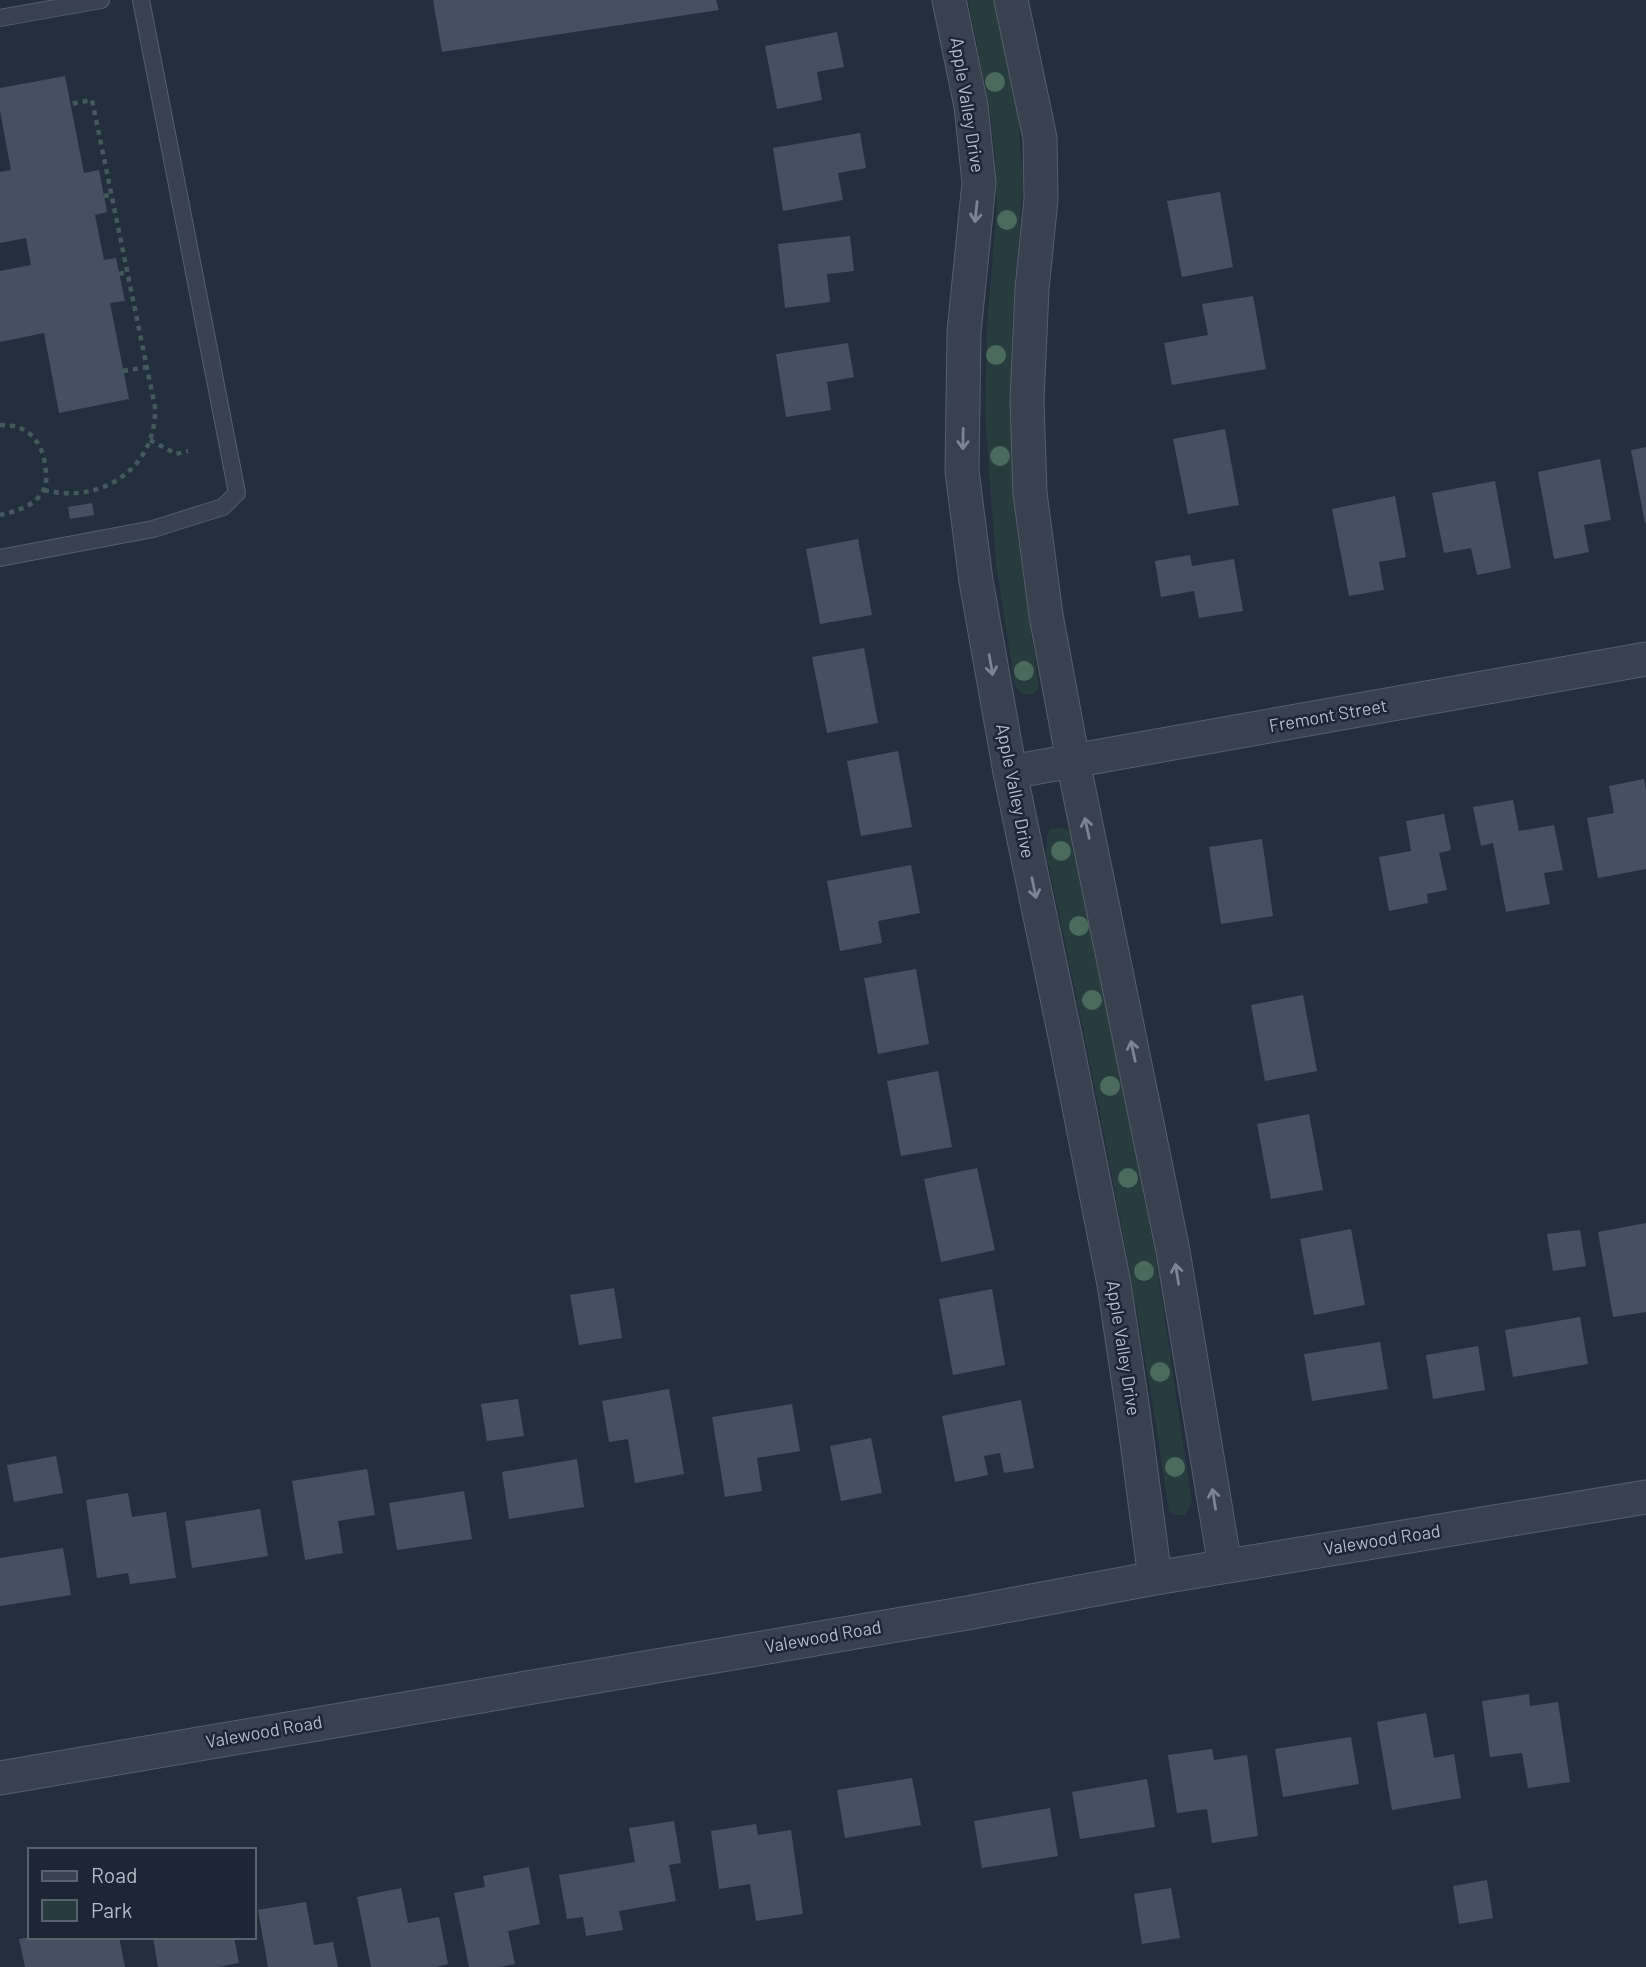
<svg xmlns="http://www.w3.org/2000/svg" width="1646" height="1967" viewBox="0 0 1646 1967" font-family="Barlow,sans-serif">
<style>
.green{fill:#263c3f}
.building{fill:#455162}
.lines{fill:none;stroke-linecap:round;stroke-linejoin:round}
.lane-casing{stroke:#565f6c;stroke-width:18}
.street-casing{stroke:#565f6c;stroke-width:35}
.path{stroke:#44595c;stroke-width:4.5;stroke-dasharray:5 5;stroke-linecap:butt}
.lane{stroke:#38414e;stroke-width:16}
.street{stroke:#38414e;stroke-width:33}
.tree{fill:#4b6a5d}
.oneway{stroke:#7c8592}
.labels{text-anchor:middle;stroke-width:5;stroke-linejoin:round;paint-order:stroke}
.street-label{font-size:18px;fill:#b4bcc9;stroke:#1d2633}
</style>
<rect width="100%" height="100%" fill="#242f3e"/>
<g class="green">
<polygon points="968,0 994,0 1018,118 1023,181 1012,324 1010,411 1016,525 1039,688 1033,694 1022,694 1015,686 996,564 985,414 987,324 997,203 995,158 990,111"/>
<path d="M1061,827l10,3 84,423 37,250 -7,12h-9l-7,-3c-32,-222 -76,-440 -123,-659l1,-17 3,-7z"/>
</g>
<g class="building">
<polygon points="433,0 716,0 719,10 442,52"/>
<polygon points="837,32 844,67 817,72 822,100 777,109 765,46"/>
<polygon points="65,76 84,173 99,170 107,212 95,215 104,260 116,258 125,301 110,303 129,399 59,413 44,333 0,342 0,271 31,265 26,238 0,243 0,172 11,170 0,111 0,88"/>
<polygon points="860,133 866,168 838,173 843,200 783,211 773,148"/>
<polygon points="1220,192 1233,267 1182,277 1167,201"/>
<polygon points="850,236 854,271 827,274 830,302 785,308 778,244"/>
<polygon points="1253,296 1266,369 1172,385 1164,343 1208,335 1202,304"/>
<polygon points="848,343 854,377 827,382 831,410 786,417 776,354"/>
<polygon points="1225,429 1239,505 1188,514 1173,439"/>
<polygon points="1646,447 1646,522 1645,523 1631,450"/>
<polygon points="1600,459 1611,520 1584,525 1589,552 1554,559 1538,472"/>
<polygon points="1495,481 1511,568 1477,575 1471,548 1444,553 1432,493"/>
<polygon points="1395,496 1406,557 1379,562 1384,590 1349,596 1332,509"/>
<polygon points="92,503 94,515 70,519 68,507"/>
<polygon points="858,539 872,615 820,624 806,549"/>
<polygon points="1190,555 1192,566 1234,559 1243,611 1199,618 1194,591 1161,597 1155,561"/>
<polygon points="864,648 878,723 827,733 812,657"/>
<polygon points="898,751 912,827 861,836 847,761"/>
<polygon points="1644,779 1646,791 1646,869 1598,878 1587,818 1614,813 1609,786"/>
<polygon points="1513,800 1519,831 1554,825 1563,870 1544,873 1550,904 1506,912 1493,843 1481,846 1473,807"/>
<polygon points="1444,814 1451,850 1439,853 1447,890 1427,894 1428,903 1389,911 1379,857 1411,851 1406,821"/>
<polygon points="1262,839 1273,916 1221,924 1209,847"/>
<polygon points="911,865 920,913 878,921 882,943 840,951 827,881"/>
<polygon points="916,969 929,1044 878,1054 864,978"/>
<polygon points="1303,995 1317,1071 1265,1081 1251,1005"/>
<polygon points="938,1071 952,1147 901,1156 887,1081"/>
<polygon points="1309,1114 1323,1190 1271,1199 1257,1124"/>
<polygon points="977,1168 995,1250 941,1262 924,1179"/>
<polygon points="1646,1223 1646,1312 1613,1317 1598,1232"/>
<polygon points="1351,1229 1365,1305 1314,1315 1300,1239"/>
<polygon points="1580,1230 1586,1266 1553,1271 1547,1234"/>
<polygon points="614,1288 622,1338 579,1345 570,1295"/>
<polygon points="992,1289 1005,1365 953,1375 939,1299"/>
<polygon points="1580,1317 1588,1364 1513,1377 1505,1330"/>
<polygon points="1380,1342 1388,1389 1312,1401 1304,1354"/>
<polygon points="1478,1346 1485,1390 1433,1399 1426,1355"/>
<polygon points="669,1389 684,1474 635,1483 628,1439 609,1442 602,1401"/>
<polygon points="518,1399 524,1436 487,1441 481,1404"/>
<polygon points="1021,1400 1034,1468 1004,1473 1000,1453 984,1456 988,1475 955,1482 942,1416"/>
<polygon points="792,1404 800,1451 757,1458 762,1491 725,1497 712,1417"/>
<polygon points="871,1438 882,1493 841,1501 830,1446"/>
<polygon points="56,1456 63,1493 14,1502 7,1465"/>
<polygon points="577,1459 584,1507 509,1519 502,1472"/>
<polygon points="367,1469 375,1515 338,1521 343,1553 305,1560 292,1481"/>
<polygon points="464,1491 472,1539 397,1550 389,1503"/>
<polygon points="128,1493 132,1517 166,1512 176,1578 130,1584 128,1573 97,1578 86,1500"/>
<polygon points="260,1509 268,1556 192,1568 185,1521"/>
<polygon points="63,1548 71,1595 0,1606 0,1558"/>
<polygon points="1529,1694 1530,1706 1558,1702 1570,1782 1528,1788 1522,1753 1490,1757 1482,1701"/>
<polygon points="1426,1713 1434,1758 1454,1754 1461,1798 1392,1810 1377,1722"/>
<polygon points="1351,1737 1359,1784 1283,1797 1275,1749"/>
<polygon points="1212,1749 1214,1760 1247,1755 1258,1836 1212,1843 1207,1809 1177,1813 1168,1755"/>
<polygon points="912,1778 921,1825 845,1838 837,1790"/>
<polygon points="1147,1779 1155,1827 1080,1839 1072,1792"/>
<polygon points="1050,1808 1058,1856 982,1868 974,1821"/>
<polygon points="674,1821 681,1863 669,1865 676,1901 619,1911 623,1930 586,1936 583,1917 567,1919 559,1875 635,1862 629,1828"/>
<polygon points="756,1824 758,1835 791,1830 803,1914 756,1921 750,1884 719,1889 711,1831"/>
<polygon points="529,1867 540,1924 508,1931 515,1964 498,1967 469,1967 454,1893 485,1887 483,1876"/>
<polygon points="1487,1880 1493,1918 1459,1924 1453,1886"/>
<polygon points="401,1888 408,1923 439,1917 448,1964 435,1967 371,1967 357,1897"/>
<polygon points="1171,1888 1180,1938 1142,1944 1134,1894"/>
<polygon points="306,1902 314,1945 333,1942 338,1967 268,1967 258,1910"/>
<polygon points="29,1937 119,1937 125,1967 25,1967 19,1939"/>
<polygon points="153,1937 234,1937 239,1963 218,1967 158,1967"/>
</g>
<g class="lines">
<defs>
<g id="lane">
<polyline points="0,18 101,0"/>
<polyline points="0,558 153,529 223,507 237,493 141,0"/>
</g>
<g id="street">
<polyline points="949,0 971,106 979,183 964,332 962,471 976,581 1010,772 1065,1036 1114,1284 1133,1411 1155,1578"/>
<polyline points="1011,0 1040,138 1041,199 1032,289 1027,400 1030,493 1046,615 1073,761 1173,1251 1225,1566"/>
<polyline points="1010,772 1646,659"/>
<polyline points="0,1778 967,1613 1155,1578 1646,1497"/>
</g>
</defs>
<use href="#lane" class="lane-casing"/>
<use href="#street" class="street-casing"/>
<g class="path">
<polyline points="104,196 111,195"/>
<polyline points="119,274 127,272"/>
<polyline points="123,371 147,367"/>
<path d="M0,425c26,-1 41,14 45,39 1,9 3,19 -2,27 -9,16 -27,20 -43,24"/>
<polyline points="150,440 176,454 188,451"/>
<path d="M44,490c57,15 113,-22 111,-83l-63,-307 -22,4"/>
</g>
<use href="#lane" class="lane"/>
<use href="#street" class="street"/>
</g>
<g class="tree">
<circle cx="995" cy="82" r="10"/>
<circle cx="1007" cy="220" r="10"/>
<circle cx="996" cy="355" r="10"/>
<circle cx="1000" cy="456" r="10"/>
<circle cx="1024" cy="671" r="10"/>
<circle cx="1061" cy="851" r="10"/>
<circle cx="1079" cy="926" r="10"/>
<circle cx="1092" cy="1000" r="10"/>
<circle cx="1110" cy="1086" r="10"/>
<circle cx="1128" cy="1178" r="10"/>
<circle cx="1144" cy="1271" r="10"/>
<circle cx="1160" cy="1372" r="10"/>
<circle cx="1175" cy="1467" r="10"/>
</g>
<defs><path id="oneway-shaft" d="M-6 0H5M1.5-3L5.5 0L1.5 3" fill="none" stroke-width="1.6" stroke-linecap="round" stroke-linejoin="round" transform="scale(1.75)"/></defs>
<g class="oneway">
<use href="#oneway-shaft" transform="translate(976 212) rotate(96)"/>
<use href="#oneway-shaft" transform="translate(963 439) rotate(91)"/>
<use href="#oneway-shaft" transform="translate(991 665) rotate(80)"/>
<use href="#oneway-shaft" transform="translate(1087 828) rotate(-102)"/>
<use href="#oneway-shaft" transform="translate(1034 888) rotate(78)"/>
<use href="#oneway-shaft" transform="translate(1133 1051) rotate(-102)"/>
<use href="#oneway-shaft" transform="translate(1177 1274) rotate(-99)"/>
<use href="#oneway-shaft" transform="translate(1214 1499) rotate(-99)"/>
</g>
<g class="labels">
<g class="street-label">
<text transform="translate(967 105) rotate(81)" y="6">Apple Valley Drive</text>
<text transform="translate(1328 716) rotate(-10)" y="6">Fremont Street</text>
<text transform="translate(1015 791) rotate(79)" y="6">Apple Valley Drive</text>
<text transform="translate(1123 1348) rotate(81)" y="6">Apple Valley Drive</text>
<text transform="translate(1382 1540) rotate(-9)" y="6">Valewood Road</text>
<text transform="translate(823 1637) rotate(-10)" y="6">Valewood Road</text>
<text transform="translate(264 1732) rotate(-10)" y="6">Valewood Road</text>
</g>
</g>
<rect x="28" y="1848" width="228" height="91" fill="#1d2633" stroke="#59626f" stroke-width="2"/>
<rect x="42" y="1871" width="35" height="10" fill="#38414e" stroke="#59626f" stroke-width="2"/>
<text x="91" y="1883" font-size="21" fill="#b4bcc9">Road</text>
<rect x="42" y="1900" width="35" height="21" fill="#263c3f" stroke="#59626f" stroke-width="2"/>
<text x="91" y="1918" font-size="21" fill="#b4bcc9">Park</text>
</svg>
